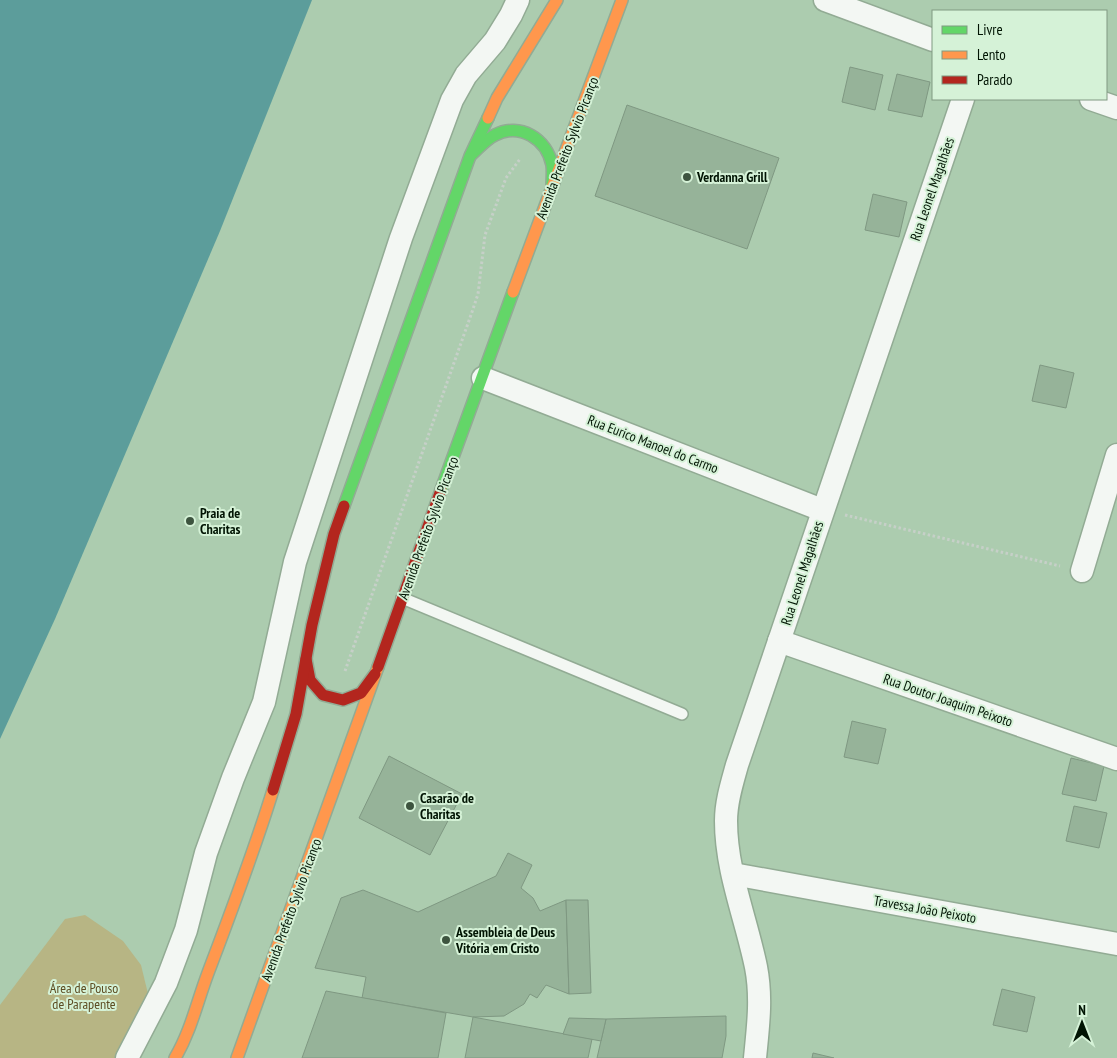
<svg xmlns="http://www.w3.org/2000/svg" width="1117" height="1058" viewBox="0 0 1117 1058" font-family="'PT Sans Narrow',sans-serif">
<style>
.green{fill:#b7b584}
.water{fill:#5c9d9b}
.building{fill:#96b399;stroke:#7f9882}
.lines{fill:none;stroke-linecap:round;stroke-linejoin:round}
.lane-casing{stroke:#92ab94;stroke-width:14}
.street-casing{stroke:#92ab94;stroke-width:25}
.fast-casing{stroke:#92ab94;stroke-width:14}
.slow-casing{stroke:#92ab94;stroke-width:14}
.jam-casing{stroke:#92ab94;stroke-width:14}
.path{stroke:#c6d0c8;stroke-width:3;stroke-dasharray:2.5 2.5;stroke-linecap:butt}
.lane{stroke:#f3f7f3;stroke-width:11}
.street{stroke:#f3f7f3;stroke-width:22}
.fast{stroke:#63d668;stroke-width:11}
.slow{stroke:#ff974d;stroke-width:11}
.jam{stroke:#b3261e;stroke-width:11}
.poi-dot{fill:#3d543f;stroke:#d5f2d7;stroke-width:2}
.labels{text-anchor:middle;stroke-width:4;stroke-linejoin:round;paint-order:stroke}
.street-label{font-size:14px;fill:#011403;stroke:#d5f2d7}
.poi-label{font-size:14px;font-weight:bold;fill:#011403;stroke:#d5f2d7;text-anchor:start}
.park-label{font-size:14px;fill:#5d4c22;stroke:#d5f2d7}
</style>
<rect width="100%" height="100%" fill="#acccaf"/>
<polygon class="green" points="85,915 123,941 141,965 150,1002 132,1058 0,1058 0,1005 65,919"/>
<polygon class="water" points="0,0 312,0 220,231 55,619 0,739"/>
<g class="building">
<polygon points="850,67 883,75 875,110 842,102"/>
<polygon points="897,74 930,82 922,117 888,110"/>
<polygon points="627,105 779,158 747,249 595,196"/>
<polygon points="873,194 907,202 899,237 865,230"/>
<polygon points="1040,365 1074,373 1066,408 1032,401"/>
<polygon points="852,721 886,729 878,764 844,757"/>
<polygon points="389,756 462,794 430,855 359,818"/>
<polygon points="1071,758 1104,766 1096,801 1062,794"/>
<polygon points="1074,806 1107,813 1099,848 1066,841"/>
<polygon points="508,853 532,865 521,888 533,898 540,911 566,900 569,994 546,985 537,998 530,994 524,1004 504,1016 473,1017 362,998 366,977 315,968 341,898 363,890 418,912 496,876"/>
<polygon points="566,900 588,900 591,993 569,994"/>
<polygon points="1002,989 1035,997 1027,1032 993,1025"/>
<polygon points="326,991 446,1013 438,1058 302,1058"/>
<polygon points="726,1016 726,1036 722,1058 597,1058 606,1019"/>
<polygon points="473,1017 592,1039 588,1058 465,1058"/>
<polygon points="569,1018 606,1019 601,1041 563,1034"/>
<polygon points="813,1053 834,1058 812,1058"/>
</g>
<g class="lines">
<defs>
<polyline id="lane" points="402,598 682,714"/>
<g id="street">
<polyline points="825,0 933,40"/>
<polyline points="1091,99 1117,108"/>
<polyline points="483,378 822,510"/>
<polyline points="1082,571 1117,455"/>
<polyline points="779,641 1117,759"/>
<polyline points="733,874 1117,944"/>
<polyline points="127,1058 166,983 186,930 206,853 233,778 264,702 295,562 401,238 452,100 466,75 495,41 511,15 518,0"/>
<path d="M755,1058c3,-31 7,-60 1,-91 -10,-49 -30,-96 -30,-146 0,-19 6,-38 11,-56l226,-666"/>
</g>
<g id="fast">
<path d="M471,155c8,-7 15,-16 24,-20 25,-13 52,4 57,30 1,7 0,14 0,20"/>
<polyline points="441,490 513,292"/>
<polyline points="344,506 470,156 488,118"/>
</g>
<g id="slow">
<polyline points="488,118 497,98 557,0"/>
<polyline points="513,292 622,0"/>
<path d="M175,1058c16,-27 22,-56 33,-85 23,-61 46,-121 65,-183"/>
<polyline points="237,1058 378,667"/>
</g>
<g id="jam">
<polyline points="306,659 310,680 323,695 343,700 361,693 375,674"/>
<polyline points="378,667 441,490"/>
<polyline points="273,790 296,714 312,625 334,534 344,506"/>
</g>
</defs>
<use href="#lane" class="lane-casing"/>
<use href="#street" class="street-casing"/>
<use href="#fast" class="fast-casing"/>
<use href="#slow" class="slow-casing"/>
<use href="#jam" class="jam-casing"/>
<g class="path">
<polyline points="845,515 1060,566"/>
<polyline points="345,671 472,312 478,294 485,235 506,178 520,159"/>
</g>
<use href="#lane" class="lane"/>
<use href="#street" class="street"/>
<use href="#fast" class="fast"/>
<use href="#slow" class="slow"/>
<use href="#jam" class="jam"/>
</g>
<g class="poi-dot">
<circle cx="687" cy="177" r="5"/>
<circle cx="190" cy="521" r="5"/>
<circle cx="410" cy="806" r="5"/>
<circle cx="446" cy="940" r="5"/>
</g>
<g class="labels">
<g class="street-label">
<text transform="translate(567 148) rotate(-69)" y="5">Avenida Prefeito Sylvio Picanço</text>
<text transform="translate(932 189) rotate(-71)" y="5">Rua Leonel Magalhães</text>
<text transform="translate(653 444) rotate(21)" y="5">Rua Eurico Manoel do Carmo</text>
<text transform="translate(428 528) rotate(-70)" y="5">Avenida Prefeito Sylvio Picanço</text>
<text transform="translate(802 573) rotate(-72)" y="5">Rua Leonel Magalhães</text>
<text transform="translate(948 700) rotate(19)" y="5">Rua Doutor Joaquim Peixoto</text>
<text transform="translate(925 909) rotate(10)" y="5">Travessa João Peixoto</text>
<text transform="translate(291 910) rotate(-70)" y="5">Avenida Prefeito Sylvio Picanço</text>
</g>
<g class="poi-label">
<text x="697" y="182">Verdanna Grill</text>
<text x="200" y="518">Praia de<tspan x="200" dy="16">Charitas</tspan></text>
<text x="420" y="803">Casarão de<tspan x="420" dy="16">Charitas</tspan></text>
<text x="456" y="937">Assembleia de Deus<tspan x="456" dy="16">Vitória em Cristo</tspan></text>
</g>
<g class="park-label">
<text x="84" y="993">Área de Pouso<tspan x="84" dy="16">de Parapente</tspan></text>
</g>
</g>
<rect x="932" y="10" width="175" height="90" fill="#d5f2d7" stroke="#809982"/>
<rect x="942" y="26" width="25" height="8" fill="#63d668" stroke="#809982"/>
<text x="977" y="35" font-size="15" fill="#011403">Livre</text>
<rect x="942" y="51" width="25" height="8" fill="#ff974d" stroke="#809982"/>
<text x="977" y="60" font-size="15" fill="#011403">Lento</text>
<rect x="942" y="76" width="25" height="8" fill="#b3261e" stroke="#809982"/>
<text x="977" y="85" font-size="15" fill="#011403">Parado</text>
<g transform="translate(1082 1023)" stroke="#d5f2d7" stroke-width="4" paint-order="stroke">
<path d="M0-4L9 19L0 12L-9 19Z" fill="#011403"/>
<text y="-8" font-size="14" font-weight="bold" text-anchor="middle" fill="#011403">N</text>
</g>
</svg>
